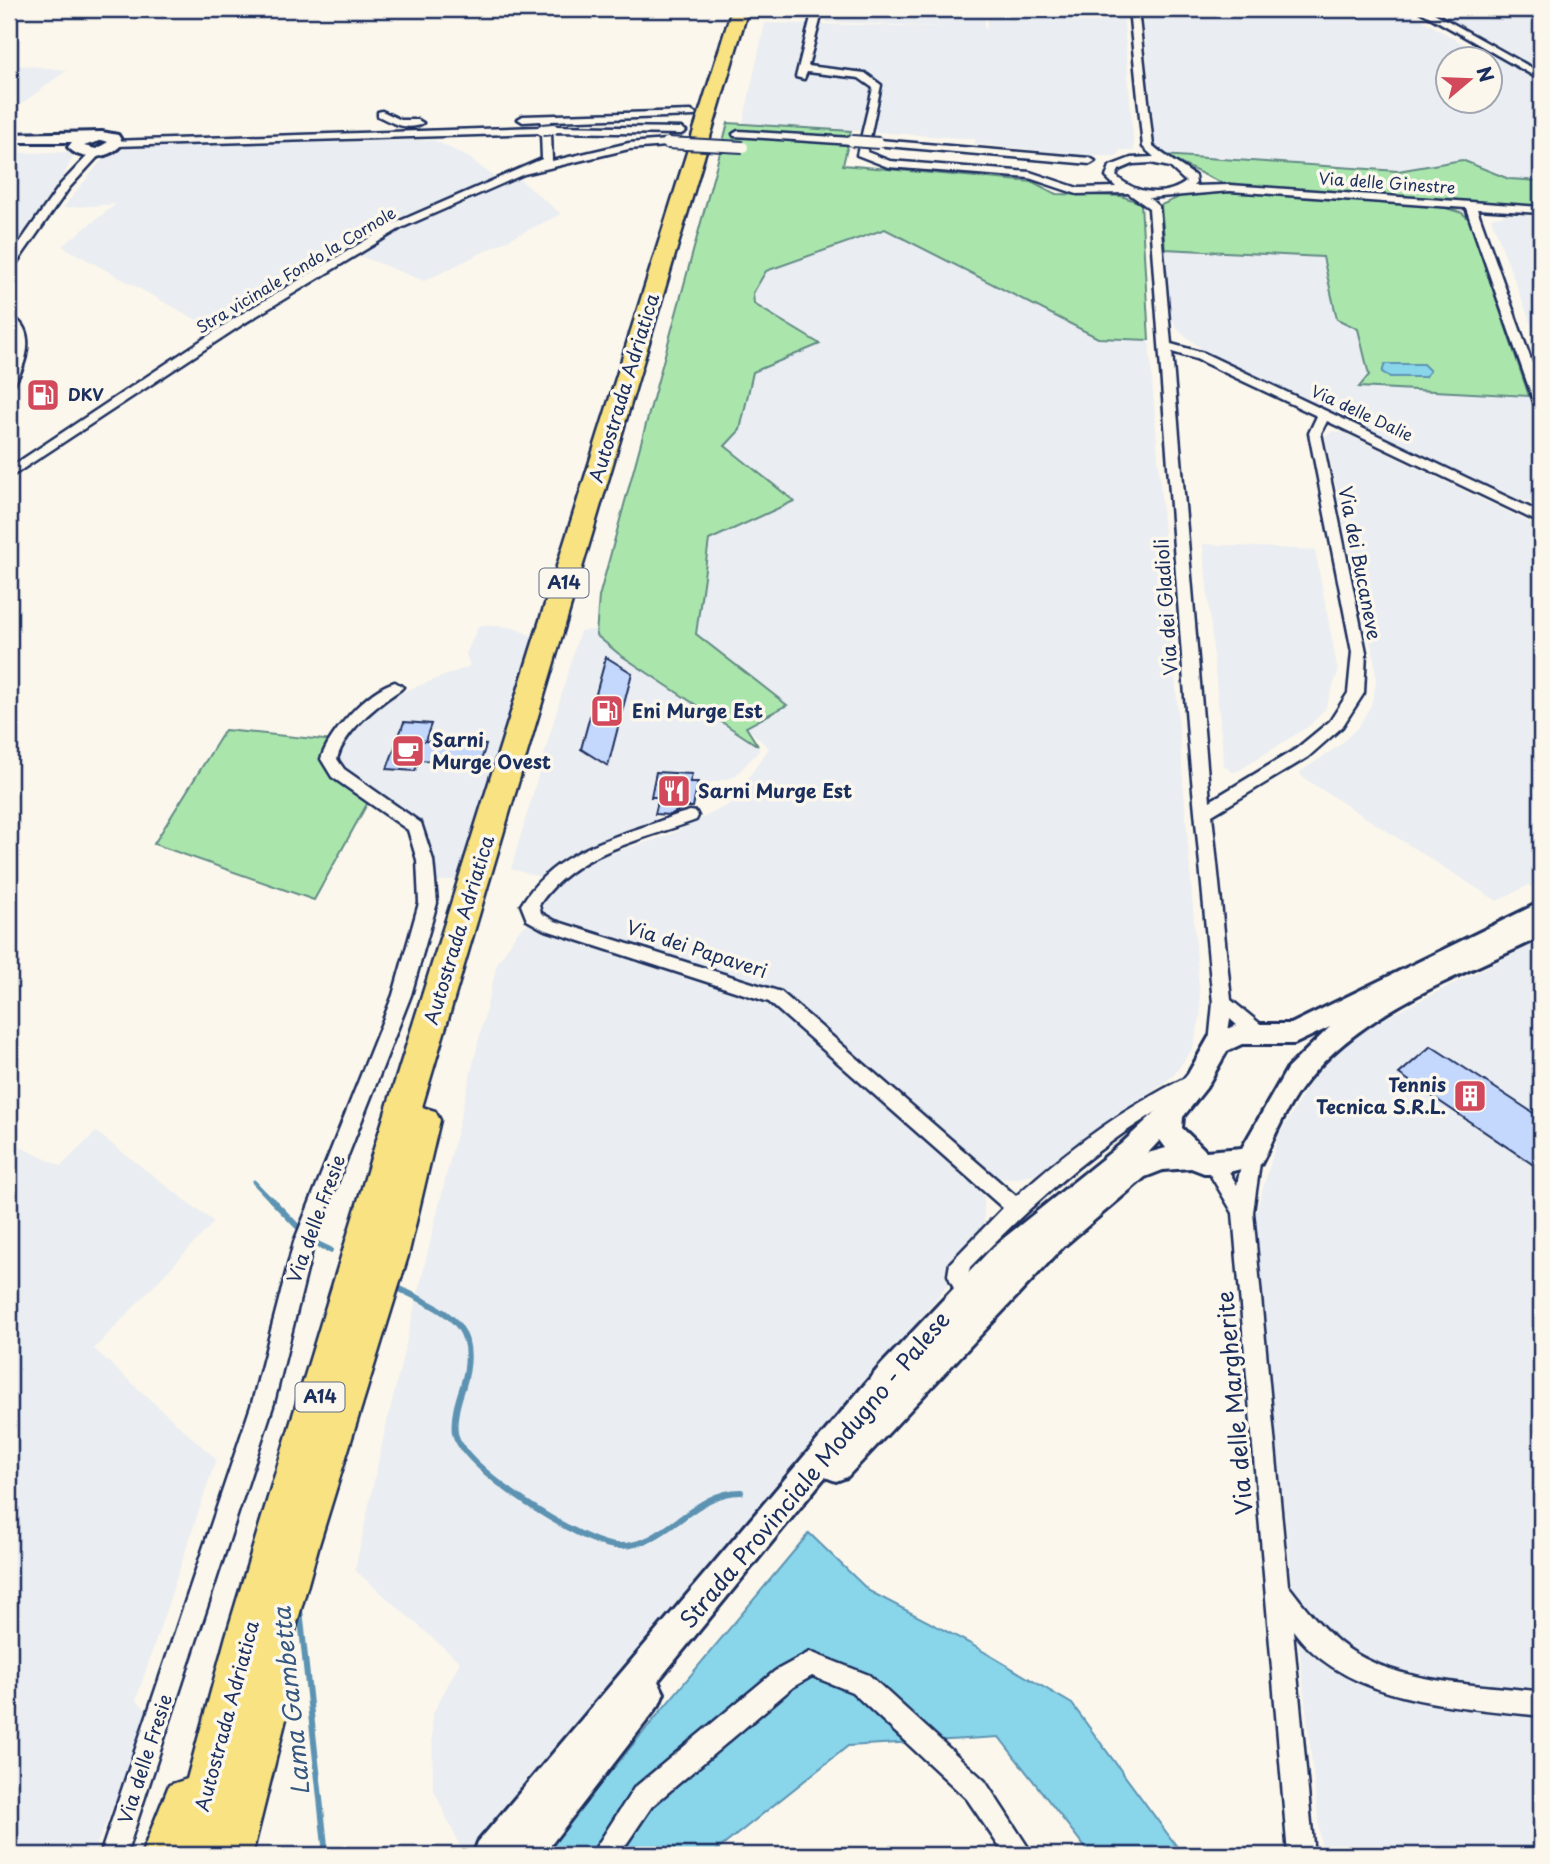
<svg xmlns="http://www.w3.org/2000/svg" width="1550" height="1864" viewBox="0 0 1550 1864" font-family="'Playpen Sans',sans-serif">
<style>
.built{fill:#eaedf1;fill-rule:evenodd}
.green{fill:#aae6ac;stroke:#628a85;stroke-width:2}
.water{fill:#89d5ea;stroke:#5d93b2;stroke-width:2}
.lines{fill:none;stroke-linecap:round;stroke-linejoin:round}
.stream-far1{stroke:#5d93b2;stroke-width:4.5}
.stream{stroke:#5d93b2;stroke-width:6}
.building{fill:#c4d7fc;stroke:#1b2f5e;stroke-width:2}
.street-casing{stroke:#1b2f5e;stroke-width:5}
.secondary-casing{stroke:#1b2f5e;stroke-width:6}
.highway-casing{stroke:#1b2f5e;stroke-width:5}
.street{fill:#fbf7ec;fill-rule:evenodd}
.secondary{fill:#fbf7ec;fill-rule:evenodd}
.highway{fill:#f8e281;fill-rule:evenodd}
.street-bridge-casing{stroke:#1b2f5e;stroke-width:14;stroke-linecap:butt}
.street-bridge{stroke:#fbf7ec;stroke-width:10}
.labels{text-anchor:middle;stroke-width:7;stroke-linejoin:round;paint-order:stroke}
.far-street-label{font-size:16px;fill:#1b2f5e;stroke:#fbf7ec}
.far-poi-label{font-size:16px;font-weight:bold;fill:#1b2f5e;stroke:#fbf7ec;text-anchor:start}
.shield{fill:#fbf7ec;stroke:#5e6b89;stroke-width:2}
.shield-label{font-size:18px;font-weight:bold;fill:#1b2f5e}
.street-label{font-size:19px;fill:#1b2f5e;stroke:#fbf7ec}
.poi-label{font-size:19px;font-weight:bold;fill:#1b2f5e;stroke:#fbf7ec;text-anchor:start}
.near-street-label{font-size:23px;fill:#1b2f5e;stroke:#fbf7ec}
.near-water-label{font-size:24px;font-style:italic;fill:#365881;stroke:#fbf7ec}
</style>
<rect width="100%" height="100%" fill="#fbf7ec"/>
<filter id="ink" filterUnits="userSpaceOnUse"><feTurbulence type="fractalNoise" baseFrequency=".0143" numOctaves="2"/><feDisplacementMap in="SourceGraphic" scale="14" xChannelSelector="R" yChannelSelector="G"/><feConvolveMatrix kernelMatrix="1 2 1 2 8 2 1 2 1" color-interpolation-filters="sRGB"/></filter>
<g filter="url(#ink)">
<g class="built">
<polygon points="829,9 985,9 984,28 987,29 987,9 1123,9 1134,151 1119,150 1118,156 1095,156 975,144 975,139 743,123 765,23 949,27 826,22"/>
<path d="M1142,9h261l76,44 9,-2 53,31v99l-32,-2 -47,-19 -64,11 -236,-16 -6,-5zM1448,60h42v42h-42z"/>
<polygon points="1428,9 1541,9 1541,74"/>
<polygon points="9,64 67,70 9,113"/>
<polygon points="434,140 468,157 497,179 398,221 215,330 62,246 116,204 63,208 104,157 132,146"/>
<polygon points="70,152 73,157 64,175 9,254 9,153"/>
<polygon points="518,178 561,214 424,281 358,255 382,243 401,227"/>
<polygon points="1510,214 1541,216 1541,350 1491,218"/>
<polygon points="885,229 1098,338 1149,340 1201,1013 1193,1048 1173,1076 1039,1174 1011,1179 995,1178 968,1158 955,1168 984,1196 984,1239 490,1855 464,1855 433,1788 432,1715 460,1662 355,1570 384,1435 497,964 518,931 541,913 538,906 550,892 583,862 669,835 730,804 769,748 746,727 696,634 725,446 740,430 753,372 819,344 754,304 753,293 766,271"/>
<polygon points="1165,249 1323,257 1337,318 1358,329 1369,376 1360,387 1529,396 1541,430 1541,504 1523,501 1214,359 1178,330 1171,316"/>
<polygon points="1333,431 1345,433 1541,528 1541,879 1497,901 1302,777 1300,772 1340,745 1359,726 1371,705 1376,683 1374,657 1325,436"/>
<polygon points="1203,544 1315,550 1338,672 1325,709 1309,726 1238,771 1232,772 1224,765"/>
<polygon points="479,625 511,627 537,638 461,879 434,882 426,835 421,826 335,762 341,748 382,700 470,666 466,654"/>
<polygon points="595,630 596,635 619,654 758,746 759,751 734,777 697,786 693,807 685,807 683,815 655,814 658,822 636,833 580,851 547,879 511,869 580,631"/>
<polygon points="1541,940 1541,1855 1322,1855 1253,1223 1278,1137 1310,1083 1345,1038"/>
<polygon points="96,1132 214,1222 94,1349 216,1459 136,1700 153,1716 92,1855 9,1855 9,1142 61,1166"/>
</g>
<g class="green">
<polygon points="728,123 851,131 843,165 1033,182 1056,194 1121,196 1141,203 1149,340 1098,338 885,229 766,271 753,293 754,304 820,344 753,372 740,430 725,446 794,501 709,540 696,634 787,705 746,727 758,746 619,654 596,635 599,597"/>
<polygon points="1162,155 1398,171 1462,160 1509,179 1541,181 1541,207 1224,184"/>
<polygon points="1222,190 1436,205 1462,213 1469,219 1529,396 1359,387 1369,375 1358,329 1337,319 1323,257 1165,249 1161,205 1188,193"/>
<polygon points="225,730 335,741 329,759 372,795 314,900 154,844"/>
</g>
<g class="water">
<polygon points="1385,364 1423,364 1430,371 1425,377 1390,377 1382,372"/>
<polygon points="809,1533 869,1591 969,1643 1072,1704 1183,1855 1091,1855 999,1737 848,1746 711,1855 541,1855"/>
</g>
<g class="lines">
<polyline class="stream-far1" points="254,1182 272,1201"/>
<g class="stream">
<polyline points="271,1199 297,1226"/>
<polyline points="313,1242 330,1250"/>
<path d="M400,1289c48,24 81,35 63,97 -5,15 -10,31 -8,47 6,34 127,112 162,113 50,2 75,-54 124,-54"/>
<polyline points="300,1610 326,1855"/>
</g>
</g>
<g class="building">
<polygon points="606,657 632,673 608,766 581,749"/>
<polygon points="404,722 431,724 425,741 486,745 480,764 419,760 415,771 387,769"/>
<polygon points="656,772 692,774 690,782 698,782 693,807 685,807 670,815 655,814 659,797 651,797"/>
<polygon points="1431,1046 1541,1118 1541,1170 1399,1074"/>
</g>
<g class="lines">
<defs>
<g id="street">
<path d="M813,9h10l-15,57 57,7 16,12 -14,67 23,9 140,11 48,16 38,-1 -10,-10 4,-11 21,-8 23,-1 -11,-10 -14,-138h9l15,137c14,12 27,19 42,30l1,7 -3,3 37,-1 311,22v6l-64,-4 64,179v21l-6,-4 -69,-197 -236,-17 -81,7 10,9 12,137 33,9 337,160v9l-5,-1 -209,-100 -6,12 45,219 -2,41 -22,34 -34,30 -96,58 19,185 38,31 2,5 -2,5h-14l-25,-22 -5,30h-14l-2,-5 4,-41 -25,-266 -39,-529 -21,-15 -51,1 -48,-16 -141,-11 -31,-12 16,-67 -14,-10 -52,-6 -3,7 -8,-2zM1151,163l19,4 16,15c-21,16 -51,12 -70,-6l3,-6 14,-6zM1172,352l24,7 121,57 -8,17 43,219 -4,41 -18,28 -34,28 -86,52z"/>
<polygon points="1416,9 1427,9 1541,73 1541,80"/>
<path d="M382,111l19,9h17l5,3c-14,9 -31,0 -45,-7v-4z"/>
<polygon points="691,111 696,114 695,116 551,121 551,126 681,128 686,131 681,134 551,132 552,161 629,143 667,140 672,143 667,146 629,149 524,174 401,228 243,324 9,478 9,468 235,318 393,224 542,159 541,133 116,146 111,143 112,141 541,127 541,121 523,122 518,119 523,116"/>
<polygon points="738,131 852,138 857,141 852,144 734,136 733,134"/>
<polygon points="879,140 1090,158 1095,161 1090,164 875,145 874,143"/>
<polygon points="93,150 102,152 69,188 13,268 9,269 9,258 61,184"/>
<path d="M9,315c30,13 17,51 4,71l-4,1c-1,-14 6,-25 7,-39 0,-12 -8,-21 -7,-33z"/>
<path d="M395,682l8,5 -3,3c-24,16 -55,40 -63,69l7,10 77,54 12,37 4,43 -26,92 -97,247 -40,161 -148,452h-26l152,-452 42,-161 99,-247 26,-92 -2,-43 -9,-30 -76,-53 -11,-18c8,-26 47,-70 74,-77z"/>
<path d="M690,811l6,1 2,4 -2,4c-56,21 -122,32 -157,85l2,8 14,8 226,71 235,204c53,-48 108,-88 171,-119h14l2,5 -2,5c-90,45 -161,109 -231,180l-2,8 8,19 -3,6 -7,3 -7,-3 -11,-25 2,-12 53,-55 -234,-206 -226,-73 -16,-9 -6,-15c28,-46 73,-62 122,-78 16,-5 31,-12 47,-16z"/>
<path d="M1251,1148l7,3 3,5 -8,56 35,373c16,21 31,40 51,57 54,44 137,41 202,50v24c-83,-10 -194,-12 -248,-86l21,225h-26l-55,-642 -28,-47 3,-6 7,-2 7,2 15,25 7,-34z"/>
<polygon points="810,1652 869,1675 985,1781 1033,1855 1005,1855 967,1799 852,1692 812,1676 793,1687 652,1806 619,1855 591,1855 634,1788 775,1671"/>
</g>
<g id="secondary">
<path d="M102,132l16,3 5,8c-13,16 -41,20 -55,4l4,-5h-63v-8zM102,140l6,2 -12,7 -12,-3z"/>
<path d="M1541,902v35c-81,39 -179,73 -236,146 -19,24 -30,54 -44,81l-36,9h-21l-13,-5 -28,2 -18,7 -81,69 -217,231 -11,4 -11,-4 -167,204 6,12 -5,12 -116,150h-70l5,-13 404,-478 112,-118 127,-102 40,-37 27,-33 21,-37 30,-13h52zM1330,1027l-43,42 -45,79 -36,3 -24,-23 1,-11 23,-29 21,-37 15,-7h52zM1160,1140l6,8 -18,5z"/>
</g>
<polygon id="highway" points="732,9 748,9 422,1107 435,1111 440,1120 408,1256 318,1548 283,1674 287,1676 293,1691 252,1855 141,1855 169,1785 187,1779 226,1636 371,1158"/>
</defs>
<use href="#street" class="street-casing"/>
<use href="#secondary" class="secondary-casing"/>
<use href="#highway" class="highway-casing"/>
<use href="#street" class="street"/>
<use href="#secondary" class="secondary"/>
<use href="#highway" class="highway"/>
<defs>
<g id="street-bridge">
<polyline points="542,130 553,129"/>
<polyline points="852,141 879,143"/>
<polyline points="667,143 743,147"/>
</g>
</defs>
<use href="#street-bridge" class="street-bridge-casing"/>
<use href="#street-bridge" class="street-bridge"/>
</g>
</g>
<defs>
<symbol id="fuel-square" viewBox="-11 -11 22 22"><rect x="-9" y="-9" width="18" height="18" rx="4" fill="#d1495b" stroke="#fbf7ec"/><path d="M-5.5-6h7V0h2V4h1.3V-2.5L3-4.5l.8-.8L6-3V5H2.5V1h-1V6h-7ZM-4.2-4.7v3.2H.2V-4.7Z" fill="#fff"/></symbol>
<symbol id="cafe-square" viewBox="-11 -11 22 22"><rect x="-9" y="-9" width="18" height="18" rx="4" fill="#d1495b" stroke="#fbf7ec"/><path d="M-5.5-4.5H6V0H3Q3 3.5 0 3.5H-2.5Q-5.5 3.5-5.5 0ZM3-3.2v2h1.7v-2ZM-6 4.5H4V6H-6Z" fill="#fff"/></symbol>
<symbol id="restaurant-square" viewBox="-11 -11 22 22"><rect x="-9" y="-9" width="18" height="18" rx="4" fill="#d1495b" stroke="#fbf7ec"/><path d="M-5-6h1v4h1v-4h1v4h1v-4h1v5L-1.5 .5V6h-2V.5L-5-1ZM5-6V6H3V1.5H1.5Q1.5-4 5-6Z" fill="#fff"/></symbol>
<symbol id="building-square" viewBox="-11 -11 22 22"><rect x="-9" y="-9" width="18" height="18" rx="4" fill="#d1495b" stroke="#fbf7ec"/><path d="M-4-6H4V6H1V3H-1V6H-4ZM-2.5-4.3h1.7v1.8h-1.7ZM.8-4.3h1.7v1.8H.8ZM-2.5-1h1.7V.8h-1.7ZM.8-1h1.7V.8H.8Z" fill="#fff"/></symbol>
</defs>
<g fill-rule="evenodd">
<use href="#fuel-square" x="24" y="376" width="38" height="38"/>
<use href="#fuel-square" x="588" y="692" width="38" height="38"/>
<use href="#cafe-square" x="389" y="732" width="38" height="38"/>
<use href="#restaurant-square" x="655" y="772" width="38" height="38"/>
<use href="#building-square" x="1451" y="1077" width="38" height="38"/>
</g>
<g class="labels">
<g class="far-street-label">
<text transform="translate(1387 183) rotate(4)" y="6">Via delle Ginestre</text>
<text transform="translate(296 270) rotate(-31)" y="6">Stra vicinale Fondo la Cornole</text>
<text transform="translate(1362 413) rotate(25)" y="6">Via delle Dalie</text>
</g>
<g class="far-poi-label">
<text x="68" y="401">DKV</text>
</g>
<g class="shield">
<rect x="539.5" y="568.5" width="49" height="29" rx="5"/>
<rect x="295.5" y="1382.5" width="49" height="29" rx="5"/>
</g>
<g class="shield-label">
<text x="564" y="589">A14</text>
<text x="320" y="1403">A14</text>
</g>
<g class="street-label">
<text transform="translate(624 388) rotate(-73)" y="7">Autostrada Adriatica</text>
<text transform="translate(1360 563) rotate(79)" y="7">Via dei Bucaneve</text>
<text transform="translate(1166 607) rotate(-94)" y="7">Via dei Gladioli</text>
<text transform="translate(459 930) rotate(-73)" y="7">Autostrada Adriatica</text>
<text transform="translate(697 949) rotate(18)" y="7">Via dei Papaveri</text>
<text transform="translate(316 1219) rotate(-70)" y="7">Via delle Fresie</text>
<text transform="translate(227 1716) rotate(-75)" y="7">Autostrada Adriatica</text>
<text transform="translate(145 1759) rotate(-72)" y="7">Via delle Fresie</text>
</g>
<g class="poi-label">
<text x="632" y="718">Eni Murge Est</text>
<text x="432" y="747">Sarni<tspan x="432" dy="22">Murge Ovest</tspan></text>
<text x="698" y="798">Sarni Murge Est</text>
<text x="1446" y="1092" text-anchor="end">Tennis<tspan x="1446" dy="22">Tecnica S.R.L.</tspan></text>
</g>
<g class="near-street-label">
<text transform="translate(1235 1403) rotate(-95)" y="8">Via delle Margherite</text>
<text transform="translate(815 1470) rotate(-50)" y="8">Strada Provinciale Modugno - Palese</text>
</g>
<g class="near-water-label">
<text transform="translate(292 1701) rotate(-96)" y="8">Lama Gambetta</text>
</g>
</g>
<rect width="1550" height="1864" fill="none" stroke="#fbf7ec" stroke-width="35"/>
<rect x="18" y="18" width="1515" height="1829" fill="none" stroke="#1b2f5e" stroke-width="2.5" filter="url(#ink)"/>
<g transform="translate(1469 80) rotate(71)"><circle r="33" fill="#fbf7ec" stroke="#a1a7b3" stroke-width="2"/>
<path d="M0-5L12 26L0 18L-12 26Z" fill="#d1495b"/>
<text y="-10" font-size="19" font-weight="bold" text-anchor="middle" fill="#1b2f5e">N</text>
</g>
</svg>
